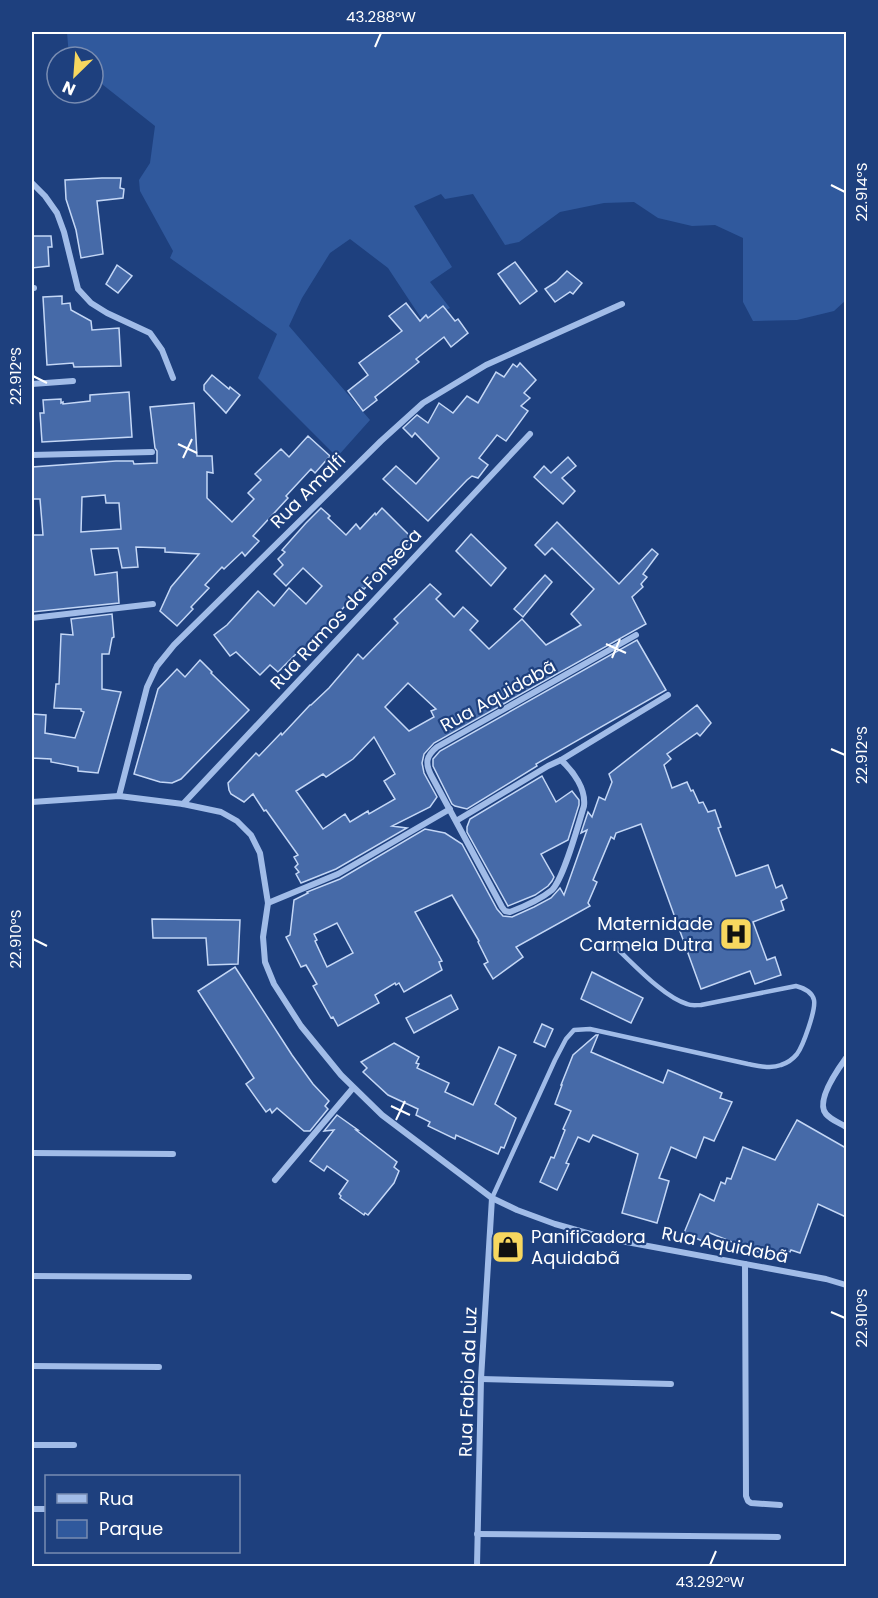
<svg xmlns="http://www.w3.org/2000/svg" width="878" height="1598" viewBox="0 0 878 1598" font-family="Poppins,sans-serif">
<style>
.green{fill:#30599d}
.building{fill:#466aa8;stroke:#c4d7f6;stroke-width:1.5;fill-rule:evenodd}
.lines{fill:none;stroke-linecap:round;stroke-linejoin:round}
.service{stroke:#a1bce8;stroke-width:4.5}
.minor{stroke:#a1bce8;stroke-width:6}
.ticks{fill:none;stroke:#fff;stroke-width:2}
.labels{text-anchor:middle;stroke-width:4.5;stroke-linejoin:round;paint-order:stroke}
.street-label{font-size:18px;fill:#fff;stroke:#1e407e}
.poi-label{font-size:18px;fill:#fff;stroke:#1e407e;text-anchor:end}
.neatline{fill:none;stroke:#fff;stroke-width:2}
.ticks-label{font-size:15px;text-anchor:middle;fill:#fff}
</style>
<rect width="100%" height="100%" fill="#1e407e"/>
<polygon class="green" points="67,32 846,32 846,300 834,311 797,320 753,321 743,302 743,238 715,225 692,226 658,218 634,202 604,203 560,212 519,242 505,245 473,194 445,199 441,194 414,206 452,267 430,282 450,308 423,321 388,268 350,239 330,253 302,298 289,326 370,420 337,457 258,378 277,334 170,258 173,251 140,191 139,180 150,163 155,126 93,77 93,57 69,57"/>
<g class="building">
<polygon points="102,178 121,178 120,188 124,189 123,198 97,201 103,254 81,258 76,230 66,199 65,180"/>
<polygon points="32,236 51,236 52,247 48,247 49,266 32,268"/>
<polygon points="515,262 537,291 520,304 498,274"/>
<polygon points="117,265 132,276 118,293 106,284"/>
<polygon points="567,271 582,283 573,294 570,292 555,302 545,289 556,282"/>
<polygon points="62,296 62,304 70,303 71,310 91,321 92,330 119,328 121,366 74,367 73,363 47,365 43,297"/>
<polygon points="406,303 420,321 426,315 428,318 443,306 455,321 458,319 468,333 451,347 444,337 416,359 419,362 375,397 377,400 363,411 348,391 368,375 359,363 402,331 389,316"/>
<polygon points="520,363 536,380 524,393 530,398 521,406 528,411 506,441 497,435 479,458 488,465 478,478 472,476 467,480 428,521 383,479 396,466 416,484 439,458 415,433 412,437 403,428 417,415 428,423 439,403 453,413 467,396 478,403 496,372 504,377 513,364 517,367"/>
<polygon points="212,375 229,389 230,387 240,395 226,413 204,390 204,385"/>
<polygon points="129,392 132,437 42,442 40,413 44,413 43,400 61,399 61,403 63,402 63,404 90,401 90,395"/>
<path d="M194,403l3,53h15l1,17 -6,-1v26l25,24 22,-23 -6,-6 13,-13 -6,-6 26,-25 8,8 19,-21 22,20 -15,17 -4,-4 -25,27 2,2 -35,38 6,5 -14,15 -3,-4 -18,17 -2,-2 -17,18 4,3 -18,19 2,2 -16,17 -17,-15 11,-24 28,-33 -34,-2v-4l-29,-1 2,20 -16,1 -4,-20 -27,1 4,26 22,-3 2,31 -87,9v-77h11l-3,-36h-8v-32l84,-6h17l1,3 23,-1v-12l-2,-3 -5,-41zM105,495l1,8h13l2,26 -40,3 1,-35z"/>
<polygon points="568,457 576,466 562,478 575,491 563,504 534,477 544,466 551,473"/>
<polygon points="321,508 330,516 328,518 346,535 356,524 360,529 375,513 376,515 382,508 410,536 404,541 407,544 364,589 362,588 303,651 301,649 278,672 270,665 260,675 236,652 230,656 214,635 227,625 258,591 274,606 289,588 306,604 322,586 303,568 286,586 274,574 283,565 278,559 285,552 282,550 306,523"/>
<path d="M557,522l62,62 33,-35 6,5 -15,20 4,3 -6,7 2,3 -11,10 14,27 -212,119 -10,11 -2,9 2,10 13,24 -7,10 -38,19 15,2 -71,41 -35,14 -5,-9 3,-2 -4,-5 3,-3 -4,-7 4,-2 -32,-45 -2,1 -11,-17 -9,8 -13,-8 -2,-4 -1,-7 28,-30 3,3 22,-23 1,2 28,-30h1l18,-17 29,-34 5,5 35,-36 -4,-4 36,-35 11,10 -5,5 18,18 9,-10 15,14 -8,9 19,19 33,-30 24,26 35,-20 -10,-11 23,-25 -42,-41 -7,7 -10,-10zM408,683l28,26 -5,2 3,6 -25,14 -24,-24zM374,737l21,37 -11,7 11,18 -26,15 -1,-3 -18,11 -5,-8 -22,15 -27,-38 27,-17 3,3 27,-18z"/>
<polygon points="471,534 506,568 491,586 456,551"/>
<polygon points="545,575 552,582 523,617 514,609"/>
<polygon points="112,614 114,637 112,638 109,654 102,654 102,689 121,692 98,773 78,771 78,767 51,762 51,759 32,758 32,714 46,715 45,733 75,738 84,712 81,711 81,709 54,708 56,684 59,684 61,634 73,635 71,619"/>
<polygon points="637,640 666,690 536,764 537,766 467,809 455,806 452,804 433,766 433,759 440,751"/>
<polygon points="200,660 212,672 211,673 249,710 181,779 172,783 160,782 134,774 158,689 177,669 185,677"/>
<path d="M697,705l14,18 -11,13 -3,-3 -30,21 4,5 -7,6 8,23 15,-6 4,9 2,-1 6,13 4,-1 5,10 7,-2 6,17 -3,1 18,48 32,-11 8,23 6,-3 5,13 -6,3 3,9 -31,12 14,38 8,-3 6,18 -26,9 -5,-13 -49,18 -60,-165 -25,9 -2,6 -3,-2 -18,43 4,2 -9,21 2,3 -74,41 7,10 -30,22 -9,-15 4,-2 -10,-20 1,-1 -27,-46 -37,17 27,49 -3,1 3,8 -38,22 -5,-9 -3,2 -1,-2 -20,12 4,8 -41,23 -5,-9 -2,1 -18,-32 4,-2 -11,-19 -5,2 -15,-30 4,-2 4,-35 14,-7 -1,-1 33,-13 85,-50 20,4 17,11 35,65 6,7 9,1 22,-10 17,-9 9,-10 4,7 23,-65 -6,3 7,-21 4,5 7,-20 6,3 7,-18 -3,-8zM337,923l16,30 -26,14 -12,-26 2,-1 -3,-6z"/>
<polygon points="542,776 556,802 572,791 579,800 579,805 568,840 541,854 554,877 552,881 548,886 535,895 508,906 467,832 467,827 470,819"/>
<polygon points="152,919 240,920 238,964 208,965 206,938 153,938"/>
<polygon points="235,967 292,1055 313,1084 329,1101 325,1106 328,1109 310,1131 304,1131 277,1108 272,1113 270,1109 266,1112 246,1084 254,1078 198,991"/>
<polygon points="592,972 643,998 631,1023 581,999"/>
<polygon points="451,995 458,1009 414,1033 406,1018"/>
<polygon points="542,1024 553,1029 545,1047 534,1042"/>
<polygon points="596,1035 598,1035 591,1052 663,1083 668,1070 722,1093 720,1098 732,1102 714,1141 704,1137 696,1158 671,1147 659,1178 669,1181 657,1223 622,1213 638,1154 593,1135 589,1142 578,1137 566,1163 569,1164 557,1190 540,1182 551,1157 554,1158 565,1130 563,1129 571,1111 555,1104 562,1085 561,1085 573,1055"/>
<polygon points="394,1043 419,1057 416,1063 419,1064 417,1068 449,1083 445,1092 473,1105 499,1047 516,1055 495,1104 516,1118 504,1148 501,1147 498,1154 456,1135 455,1139 428,1126 430,1122 416,1115 418,1109 388,1095 363,1072 367,1068 361,1062"/>
<polygon points="337,1115 358,1130 356,1130 397,1162 394,1167 399,1171 394,1183 368,1215 365,1213 364,1215 340,1198 341,1196 339,1194 348,1181 327,1166 324,1171 310,1161 334,1130 324,1131"/>
<polygon points="797,1120 846,1148 846,1217 818,1204 800,1253 791,1250 790,1252 783,1251 781,1256 754,1251 710,1233 707,1243 684,1233 700,1194 714,1201 721,1182 725,1184 727,1178 731,1179 743,1147 775,1160"/>
</g>
<g class="lines">
<path class="service" d="M492,1198l63,-138 11,-21 8,-9 16,-1 158,35c11,2 23,5 33,1 6,-2 12,-6 16,-11 6,-8 19,-44 17,-54 -2,-8 -10,-12 -18,-14l-95,19c-5,0 -10,1 -14,-1 -24,-7 -55,-42 -74,-59"/>
<g class="minor">
<polyline points="32,183 45,196 57,213 64,232 78,289 91,303 107,313 150,333 162,350 173,378"/>
<polyline points="32,288 34,288"/>
<polyline points="32,384 73,381"/>
<polyline points="32,455 152,452"/>
<polyline points="32,618 153,604"/>
<polyline points="561,760 668,695"/>
<polyline points="119,796 147,687 157,666 174,645 381,441 423,403 486,365 622,304"/>
<polyline points="32,802 119,796 183,804 221,812 237,821 251,835 260,853 268,903 263,937 265,962 274,984 301,1026 341,1075 382,1115 492,1198 517,1210 555,1224 605,1238 826,1279 846,1285"/>
<polyline points="183,804 530,434"/>
<path d="M456,821l92,-55 13,-6c13,12 25,29 23,46 -6,19 -20,72 -32,84 -11,9 -29,17 -42,22l-5,-1 -3,-4 -71,-132c-6,-12 -5,-19 6,-28l199,-112"/>
<polyline points="268,903 338,874 450,809"/>
<path d="M846,1058c-8,11 -31,43 -20,56 5,6 14,9 20,13"/>
<polyline points="32,1153 173,1154"/>
<polyline points="275,1180 353,1088"/>
<polyline points="745,1264 746,1496 748,1501 751,1503 780,1505"/>
<polyline points="32,1276 189,1277"/>
<polyline points="32,1366 159,1367"/>
<polyline points="481,1379 671,1384"/>
<polyline points="32,1445 74,1445"/>
<polyline points="32,1509 46,1509"/>
<polyline points="477,1534 778,1537"/>
<polyline points="477,1566 481,1379 492,1198"/>
</g>
</g>
<path class="ticks" d="M375,47l6,-14M831,185l14,7M33,376l14,7M178,444l19,9M183,458l9,-19M606,644l20,9M612,658l8,-19M831,749l14,6M33,939l14,7M391,1106l19,9M396,1120l9,-19M831,1312l14,6M710,1565l6,-14"/>
<defs>
<symbol id="hospital-square" viewBox="-11 -11 22 22"><rect x="-9" y="-9" width="18" height="18" rx="4" fill="#f7d75f" stroke="#1e407e"/><path d="M-5-5h3v3.5h4V-5h3V5h-3V1.5h-4V5h-3Z" fill="#111"/></symbol>
<symbol id="shop-square" viewBox="-11 -11 22 22"><rect x="-9" y="-9" width="18" height="18" rx="4" fill="#f7d75f" stroke="#1e407e"/><path d="M-5-2.5h2.3a2.7 3.5 0 0 1 5.4 0H5L5.5 6h-11ZM-1.5-2.5h3a1.5 2.3 0 0 0-3 0Z" fill="#111"/></symbol>
</defs>
<g fill-rule="evenodd">
<use href="#hospital-square" x="717" y="915" width="38" height="38"/>
<use href="#shop-square" x="489" y="1228" width="38" height="38"/>
</g>
<g class="labels">
<g class="street-label">
<text transform="translate(308 491) rotate(-45)" y="6">Rua Amalfi</text>
<text transform="translate(346 609) rotate(-47)" y="6">Rua Ramos da Fonseca</text>
<text transform="translate(498 696) rotate(-29)" y="6">Rua Aquidabã</text>
<text transform="translate(725 1245) rotate(11)" y="6">Rua Aquidabã</text>
<text transform="translate(468 1382) rotate(-88)" y="6">Rua Fabio da Luz</text>
</g>
<g class="poi-label">
<text x="713" y="930">Maternidade<tspan x="713" dy="21">Carmela Dutra</tspan></text>
<text x="531" y="1243" text-anchor="start">Panificadora<tspan x="531" dy="21">Aquidabã</tspan></text>
</g>
</g>
<rect width="878" height="1598" fill="none" stroke="#1e407e" stroke-width="66"/>
<rect x="45" y="1475" width="195" height="78" fill="#1e407e" stroke="#788cb2" stroke-width="1.5"/>
<rect x="57" y="1494" width="30" height="9" fill="#a1bce8" stroke="#788cb2" stroke-width="1.5"/>
<text x="99" y="1505" font-size="18" fill="#ffffff">Rua</text>
<rect x="57" y="1520" width="30" height="18" fill="#30599d" stroke="#788cb2" stroke-width="1.5"/>
<text x="99" y="1535" font-size="18" fill="#ffffff">Parque</text>
<g transform="translate(75 75) rotate(205)"><circle r="28" fill="#1e407e" stroke="#788cb2" stroke-width="1.5"/>
<path d="M0-4.5L10 22L0 15L-10 22Z" fill="#f7d75f"/>
<text y="-9" font-size="16" font-weight="bold" text-anchor="middle" fill="#ffffff">N</text>
</g>
<rect x="33" y="33" width="812" height="1532" class="neatline"/>
<g class="ticks-label">
<text x="381" y="22">43.288°W</text>
<text transform="translate(862 192) rotate(-90)" y="5">22.914°S</text>
<text transform="translate(16 376) rotate(-90)" y="5">22.912°S</text>
<text transform="translate(862 755) rotate(-90)" y="5">22.912°S</text>
<text transform="translate(16 939) rotate(-90)" y="5">22.910°S</text>
<text transform="translate(862 1318) rotate(-90)" y="5">22.910°S</text>
<text x="710" y="1587">43.292°W</text>
</g>
</svg>
